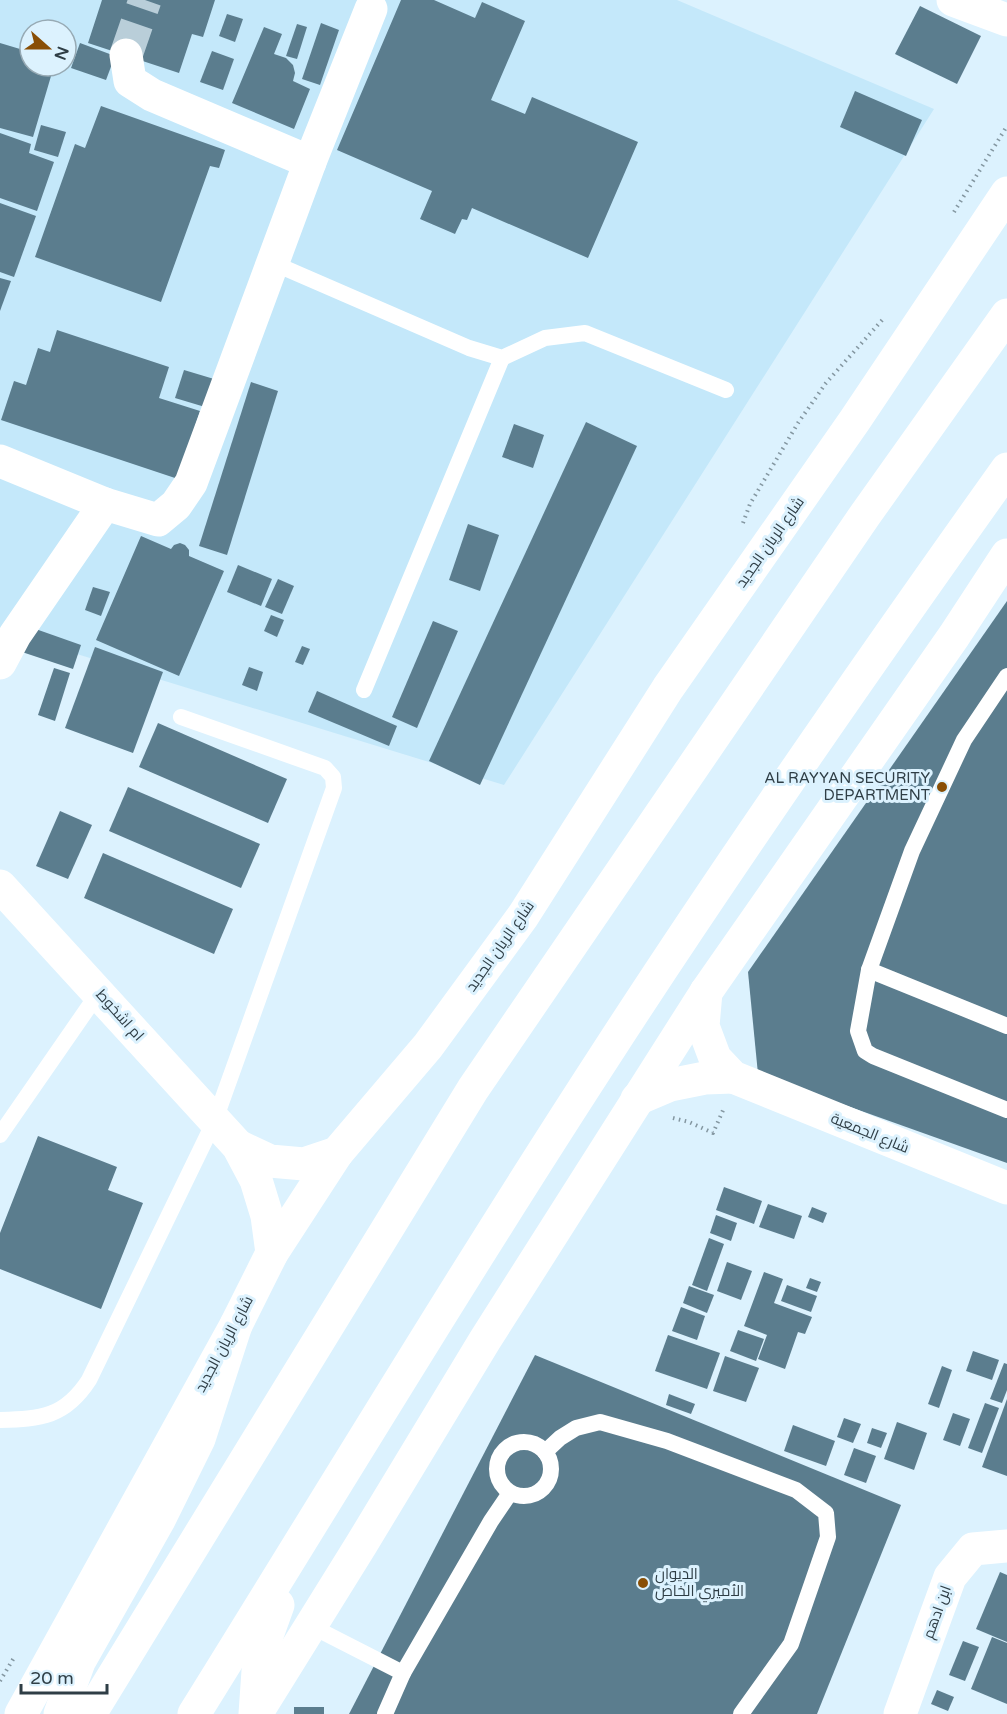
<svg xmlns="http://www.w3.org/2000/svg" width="1007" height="1714" viewBox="0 0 1007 1714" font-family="'Varela Round',Cairo,sans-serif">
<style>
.built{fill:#c4e8fa;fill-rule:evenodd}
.building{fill:#5b7d8e}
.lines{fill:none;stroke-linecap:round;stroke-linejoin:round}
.minor-tunnel{stroke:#b9ced9;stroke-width:33;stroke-dasharray:33 16;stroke-linecap:butt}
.path{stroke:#8497a1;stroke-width:4;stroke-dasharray:1.5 4.5;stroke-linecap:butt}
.service{stroke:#fff;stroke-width:16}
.minor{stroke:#fff;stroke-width:33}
.tertiary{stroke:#fff;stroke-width:33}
.trunk{stroke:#fff;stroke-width:33}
.poi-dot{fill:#894f06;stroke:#dcf2fe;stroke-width:2}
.labels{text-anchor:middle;stroke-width:6;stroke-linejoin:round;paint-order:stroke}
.street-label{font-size:15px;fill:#2f3e46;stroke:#dcf2fe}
.poi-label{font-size:15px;fill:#2f3e46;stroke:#dcf2fe;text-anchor:end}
</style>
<rect width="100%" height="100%" fill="#dcf2fe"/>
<path class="built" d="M0,0h677l257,109 -430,676 -489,-150 -15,-6zM30,30h36v36h-36z"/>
<g class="building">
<polygon points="102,0 215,0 203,37 192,34 179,73 88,43"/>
<polygon points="401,0 434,0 475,18 482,2 525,21 491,100 525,114 532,97 638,142 588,258 472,208 467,220 462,219 455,234 420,219 432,191 337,150"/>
<polygon points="920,6 981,36 957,84 895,54"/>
<polygon points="227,14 243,19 235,42 219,36"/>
<polygon points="321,23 339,30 320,85 302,79"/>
<polygon points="297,24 307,27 297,59 286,56"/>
<polygon points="264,27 282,34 274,54 286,58 293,65 295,73 293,81 310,89 294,129 232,103"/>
<polygon points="0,43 30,52 30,66 54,66 33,137 0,128"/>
<polygon points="80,43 115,56 106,80 71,68"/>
<polygon points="212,51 234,59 223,90 200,82"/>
<polygon points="855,91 922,120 906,156 840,127"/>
<polygon points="101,106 225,150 219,168 210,166 161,302 35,257 75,144 85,148"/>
<polygon points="41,125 66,132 58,157 34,150"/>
<polygon points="0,133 31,144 29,153 54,162 37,211 0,198"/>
<polygon points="0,203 36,216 14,277 0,272"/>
<polygon points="0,278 11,281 0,311"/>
<polygon points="57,330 169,367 159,398 200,411 178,479 1,420 14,381 26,385 38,348 50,352"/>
<polygon points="184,370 214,379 205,407 175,398"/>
<polygon points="251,382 278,391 227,555 199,546"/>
<polygon points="586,422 637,446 480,785 429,761"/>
<polygon points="514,424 544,435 533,468 502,457"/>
<polygon points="468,524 499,535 480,591 449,580"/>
<polygon points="141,536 171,549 174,545 180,543 185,545 189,550 189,556 224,571 179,676 96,640"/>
<polygon points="238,565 272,579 261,606 227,592"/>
<polygon points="278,579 294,586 282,614 265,607"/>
<polygon points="93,587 110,592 101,616 85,610"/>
<polygon points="1007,601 1007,1163 758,1074 748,972"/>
<polygon points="271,615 284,620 277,637 264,631"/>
<polygon points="433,621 458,631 417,728 392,717"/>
<polygon points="30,627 81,645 73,669 22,652"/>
<polygon points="302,646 310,649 303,665 295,662"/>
<polygon points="95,647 163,672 133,753 65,728"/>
<polygon points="249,667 263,672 257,691 242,685"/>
<polygon points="54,668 70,673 55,721 38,715"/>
<polygon points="317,691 397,726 389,746 308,712"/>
<polygon points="158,723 287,779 268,823 139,767"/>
<polygon points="128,787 260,844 241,888 109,831"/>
<polygon points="60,811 92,825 68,879 36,866"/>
<polygon points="103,853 233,909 214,954 84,898"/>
<polygon points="38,1136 117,1167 108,1190 143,1203 101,1309 0,1269 0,1233"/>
<polygon points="724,1187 762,1201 754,1224 716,1210"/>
<polygon points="768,1204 802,1216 794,1239 759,1227"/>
<polygon points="812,1207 827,1213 823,1223 808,1217"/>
<polygon points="716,1215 737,1223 731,1241 710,1233"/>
<polygon points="709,1238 724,1244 707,1291 692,1285"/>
<polygon points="727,1262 752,1271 741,1300 717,1291"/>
<polygon points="764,1272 783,1279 774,1303 812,1317 805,1334 798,1332 785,1369 758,1359 767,1335 744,1326"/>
<polygon points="810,1278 821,1282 817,1292 806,1288"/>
<polygon points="787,1285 817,1296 811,1312 781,1301"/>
<polygon points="689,1286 714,1295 707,1313 683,1303"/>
<polygon points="681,1307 705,1316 697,1340 672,1331"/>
<polygon points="738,1330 764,1339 756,1361 730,1351"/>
<polygon points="668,1335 720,1353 707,1389 655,1371"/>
<polygon points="973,1351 999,1360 992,1380 966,1371"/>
<polygon points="535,1355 901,1505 817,1714 349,1714"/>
<polygon points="725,1356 759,1368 746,1402 713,1391"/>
<polygon points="1004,1363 1007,1364 1007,1390 1002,1403 990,1399"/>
<polygon points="942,1366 952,1370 939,1408 928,1404"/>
<polygon points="669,1394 695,1404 691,1414 666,1405"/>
<polygon points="1007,1399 1007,1476 982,1467"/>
<polygon points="985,1403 999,1408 982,1453 968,1448"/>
<polygon points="953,1413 970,1419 960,1446 943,1440"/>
<polygon points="844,1418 861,1424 853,1443 837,1437"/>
<polygon points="897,1422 927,1433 914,1470 884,1459"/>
<polygon points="793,1425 835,1441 826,1466 784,1451"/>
<polygon points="872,1428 887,1433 881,1448 867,1443"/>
<polygon points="854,1448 876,1456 866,1483 844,1475"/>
<polygon points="1000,1572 1007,1575 1007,1642 976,1629"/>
<polygon points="992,1637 1007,1643 1007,1704 971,1689"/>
<polygon points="963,1641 979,1647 965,1681 949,1675"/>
<polygon points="937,1690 954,1697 948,1711 931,1704"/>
<rect x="294" y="1707" width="30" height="7"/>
</g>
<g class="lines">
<polyline class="minor-tunnel" points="126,55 145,0"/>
<g class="path">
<polyline points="954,212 1007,126"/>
<polyline points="743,523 750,504 798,423 826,383 884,318"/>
<polyline points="673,1118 689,1122 713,1133 724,1108"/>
<polyline points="0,1681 15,1656"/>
</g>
<g class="service">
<polyline points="273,263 469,348 502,358 545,338 585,333 726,390"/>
<polyline points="1007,676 964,740 912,851 869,970 1007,1026"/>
<polyline points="364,690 502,358"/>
<polyline points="869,970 858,1031 865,1051 873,1056 1007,1110"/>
<polyline points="0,1135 99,992"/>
<path d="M0,1420c41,-1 65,-3 89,-40l126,-260 119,-332 -1,-11 -8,-9 -144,-51"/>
<circle cx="524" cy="1469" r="27"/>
<polyline points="545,1452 560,1438 576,1428 600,1422 667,1441 796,1490 826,1513 828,1537 791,1644 741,1714"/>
<polyline points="311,1626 403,1673"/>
<polyline points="385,1714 403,1673 491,1521 510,1493"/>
</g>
<g class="minor">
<polyline points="953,0 1007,20"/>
<polyline points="126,55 130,81 152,95 310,162"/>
<polyline points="0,461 105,504 158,520 176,505 191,483 310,162 371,9"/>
<polyline points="0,663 15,635 105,504"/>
<polyline points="0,886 238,1146 256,1180 267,1216 272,1253"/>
<polyline points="238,1146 270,1161 304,1164 337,1153"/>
<polyline points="900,1714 950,1577 973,1549 1007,1546"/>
</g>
<g class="tertiary">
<polyline points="706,992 703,1026 715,1058 733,1077 1007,1188"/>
<polyline points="637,1099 670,1085 705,1078 733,1077"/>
<polyline points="21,1714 236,1325 272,1253 337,1153 428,1046 523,916 668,688 855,420 1007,193"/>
<polyline points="256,1714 361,1545 485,1340 706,992 954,636 1007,555"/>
</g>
<g class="trunk">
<polyline points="60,1714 79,1662 159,1520 199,1439 236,1325"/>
<polyline points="90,1714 473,1089 865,515 1007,315"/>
<path d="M194,1714c138,-222 273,-446 416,-666 127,-196 261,-388 397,-579"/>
<polyline points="255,1714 258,1671 264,1644 278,1605"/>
</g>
</g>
<g class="poi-dot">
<circle cx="942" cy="787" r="6"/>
<circle cx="643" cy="1583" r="6"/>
</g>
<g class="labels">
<g class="street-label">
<text transform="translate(770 542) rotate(-55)" y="5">شارع الريان الجديد</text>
<text transform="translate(500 946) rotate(-55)" y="5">شارع الريان الجديد</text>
<text transform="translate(120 1015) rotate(48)" y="5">ام اشخوط</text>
<text transform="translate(870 1133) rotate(22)" y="5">شارع الجمعية</text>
<text transform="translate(224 1344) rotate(-62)" y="5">شارع الريان الجديد</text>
<text transform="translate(937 1612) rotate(-70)" y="5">ابن ادهم</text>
</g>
<g class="poi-label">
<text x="930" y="783">AL RAYYAN SECURITY<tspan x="930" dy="17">DEPARTMENT</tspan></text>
<text x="655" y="1579" text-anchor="start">الديوان<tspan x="655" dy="17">الأميري الخاص</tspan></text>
</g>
</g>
<g transform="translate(48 48) rotate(111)"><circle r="28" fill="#dcf2fe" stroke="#97aab4" stroke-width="1.5"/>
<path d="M0-4.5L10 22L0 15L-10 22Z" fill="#894f06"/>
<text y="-9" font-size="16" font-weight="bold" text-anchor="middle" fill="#2f3e46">N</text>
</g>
<path d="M21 1684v9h86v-9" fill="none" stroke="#2f3e46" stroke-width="3"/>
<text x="30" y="1684" font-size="18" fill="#2f3e46" stroke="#dcf2fe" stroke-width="4.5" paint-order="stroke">20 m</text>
</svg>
